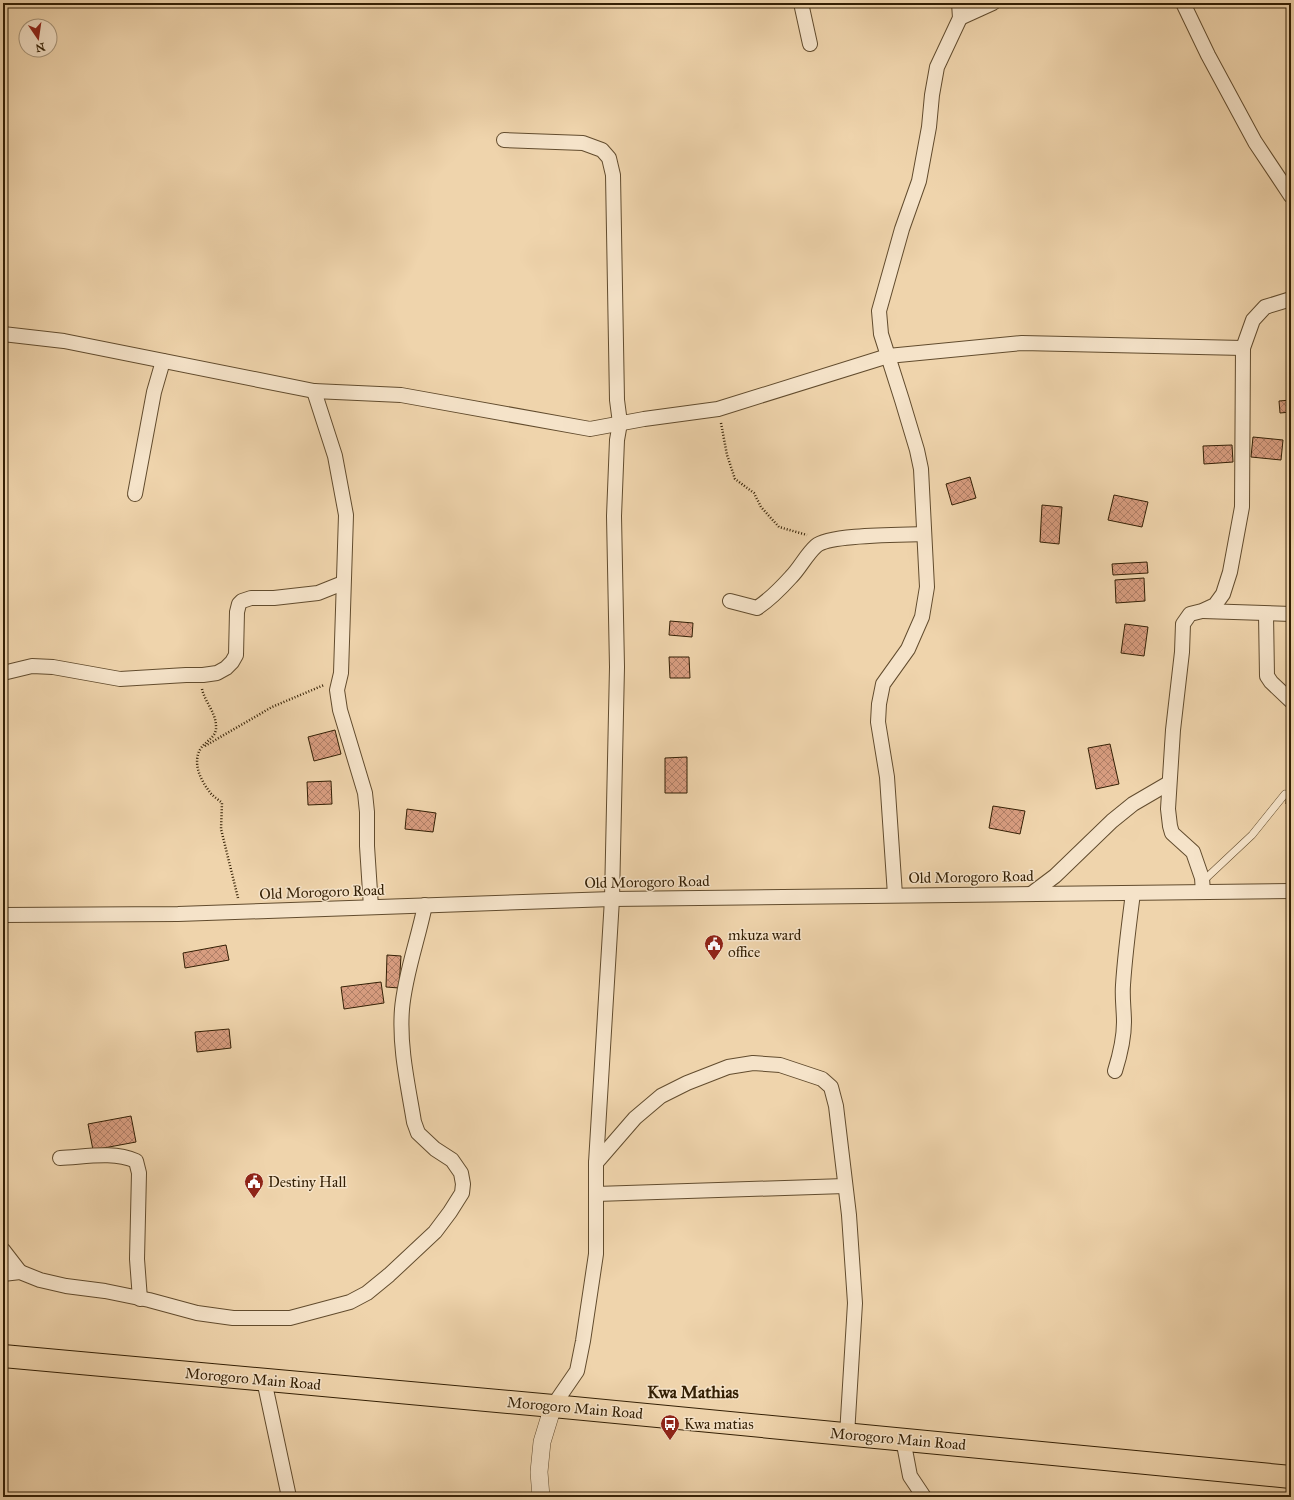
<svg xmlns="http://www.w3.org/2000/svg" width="1294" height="1500" viewBox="0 0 1294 1500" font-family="'IM FELL Great Primer',serif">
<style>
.building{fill:url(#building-cross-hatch);stroke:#331f04}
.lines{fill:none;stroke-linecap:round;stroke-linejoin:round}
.service-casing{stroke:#624c2e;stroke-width:8}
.minor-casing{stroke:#624c2e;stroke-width:16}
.tertiary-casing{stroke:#624c2e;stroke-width:18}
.trunk-casing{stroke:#331f04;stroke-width:24}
.path{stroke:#331f04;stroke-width:2.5;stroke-dasharray:1 2;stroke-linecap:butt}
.service{stroke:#f5e3c9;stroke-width:7}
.minor{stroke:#f5e3c9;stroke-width:14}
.tertiary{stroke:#f5e3c9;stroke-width:17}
.trunk{stroke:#efd4ac;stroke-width:22}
.labels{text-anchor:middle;stroke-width:3;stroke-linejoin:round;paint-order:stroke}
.street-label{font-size:15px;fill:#331f04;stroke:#f5e3c9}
.poi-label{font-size:15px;fill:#331f04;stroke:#f5e3c9;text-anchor:start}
.quarter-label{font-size:17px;font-weight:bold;fill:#331f04;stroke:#f5e3c9}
</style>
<defs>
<pattern id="building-cross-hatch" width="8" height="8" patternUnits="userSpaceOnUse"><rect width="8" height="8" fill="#d89d80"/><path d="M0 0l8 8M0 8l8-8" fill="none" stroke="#b07f67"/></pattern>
</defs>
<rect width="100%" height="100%" fill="#efd4ac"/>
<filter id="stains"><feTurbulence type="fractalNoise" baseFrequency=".005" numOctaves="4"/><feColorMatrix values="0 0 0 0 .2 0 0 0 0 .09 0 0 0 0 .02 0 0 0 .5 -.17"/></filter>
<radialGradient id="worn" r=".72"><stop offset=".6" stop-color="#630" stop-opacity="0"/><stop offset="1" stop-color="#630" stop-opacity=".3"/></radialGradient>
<g class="building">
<polygon points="1291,400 1291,412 1280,413 1279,401"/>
<polygon points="1253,437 1283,440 1281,460 1251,457"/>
<polygon points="1232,445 1233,462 1204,464 1203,446"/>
<polygon points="970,477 976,498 952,505 946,484"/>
<polygon points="1114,495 1148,502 1142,527 1108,520"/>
<polygon points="1042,505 1062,507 1059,544 1040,542"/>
<polygon points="1147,562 1148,573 1113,575 1112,564"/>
<polygon points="1144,578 1145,601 1116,603 1115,580"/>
<polygon points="670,621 693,623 692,637 669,635"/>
<polygon points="1125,624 1148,627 1144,656 1121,653"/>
<polygon points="669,657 689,657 690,678 670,678"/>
<polygon points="335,730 341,754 314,761 308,737"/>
<polygon points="1110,744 1119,784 1096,789 1088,748"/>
<polygon points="687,757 687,793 665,793 665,758"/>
<polygon points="1288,766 1291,766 1291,804 1286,804"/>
<polygon points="331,781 332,804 308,805 307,782"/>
<polygon points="993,806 1025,811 1020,834 989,828"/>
<polygon points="407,809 436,813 433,832 405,829"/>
<polygon points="226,945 229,960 185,968 183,953"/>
<polygon points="387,955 401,956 399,988 386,987"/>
<polygon points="381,982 384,1003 344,1009 341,987"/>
<polygon points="229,1029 231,1048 197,1052 195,1032"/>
<polygon points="131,1116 136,1142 93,1150 88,1124"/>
</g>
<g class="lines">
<defs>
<polyline id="service" points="1202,882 1252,835 1285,794"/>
<g id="minor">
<polyline points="801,3 810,44"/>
<polyline points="1183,3 1208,55 1255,142 1291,196"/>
<polyline points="960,18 993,3"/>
<polyline points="504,140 583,143 602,150 609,158 613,175 617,400 620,423 617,440 614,516 617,667 612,899 596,1163 596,1254 583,1341 577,1371 553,1406"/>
<polyline points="3,334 64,341 314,391 401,395 590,429 644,419 718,409 888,356 1022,343 1243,348"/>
<polyline points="314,391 335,456 346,515 341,673 337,690 340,710 365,793 367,812 367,846 371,907"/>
<polyline points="135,494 154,392 163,361"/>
<path d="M730,601l27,7c12,-8 25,-21 34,-31 9,-9 15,-22 25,-31 13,-12 87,-11 108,-12"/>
<polyline points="1203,611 1291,614"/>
<polyline points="1266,614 1267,676 1271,682 1291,701"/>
<polyline points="3,673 32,666 53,667 120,679 186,675 203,675 217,673 226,668 232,662 236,655 237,612 239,604 242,601 251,598 274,598 318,593 343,583"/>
<polyline points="1203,892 1202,878 1193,852 1172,833 1170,826 1168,809 1173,730 1182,652 1183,624 1190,614 1202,611 1215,605 1223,594 1230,572 1242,507 1243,348 1253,320 1265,307 1291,299"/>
<polyline points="1031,894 1055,876 1112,821 1133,804 1169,783"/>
<polyline points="895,895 887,777 878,722 879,704 883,684 908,649 922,617 927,587 921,469 917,450 902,400 881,334 879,311 902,229 919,181 929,127 932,95 937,67 960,18 959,3"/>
<polyline points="3,915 178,914 612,899 1291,891"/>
<path d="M1115,1071c5,-16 9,-32 9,-49 0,-12 -2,-24 -1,-37 2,-31 6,-61 10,-92"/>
<path d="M60,1158c25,-1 53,-7 76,3l3,12 -2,86 3,40"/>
<polyline points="596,1163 635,1118 661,1096 687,1083 728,1067 753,1063 780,1065 822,1079 831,1087 836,1106 849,1215 855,1303 847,1435"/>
<polyline points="596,1194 845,1186"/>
<polyline points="3,1250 20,1272"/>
<path d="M3,1274l17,-2 20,8 26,6 39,5 44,9 48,13 36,5h57l60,-16 17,-9 22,-18 46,-43 15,-20 12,-19 1,-9 -2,-11 -9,-13 -17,-11 -17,-16 -4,-11c-6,-37 -15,-75 -12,-113 3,-35 16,-69 23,-104"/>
<polyline points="264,1380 289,1497"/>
<polyline points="903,1439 910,1476 924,1497"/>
</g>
<polyline id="tertiary" points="541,1497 539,1472 542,1442 553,1406"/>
<polyline id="trunk" points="3,1356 553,1406 1291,1477"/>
</defs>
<use href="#service" class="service-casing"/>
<use href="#minor" class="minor-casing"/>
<use href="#tertiary" class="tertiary-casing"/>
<use href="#trunk" class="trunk-casing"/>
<g class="path">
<polyline points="721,423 727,455 735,479 754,493 761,507 779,527 807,535"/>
<path d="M202,689c3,13 14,24 14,37 1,11 -9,14 -15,22 -9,14 -1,31 8,43 3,5 9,8 13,12l-1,26 17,69"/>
<polyline points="205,746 272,707 324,685"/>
</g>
<use href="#service" class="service"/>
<use href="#minor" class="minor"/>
<use href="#tertiary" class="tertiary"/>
<use href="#trunk" class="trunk"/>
</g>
<defs>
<symbol id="civic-pin" viewBox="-11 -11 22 30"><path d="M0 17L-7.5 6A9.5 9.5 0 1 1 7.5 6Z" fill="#8f2418" stroke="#f5e3c9"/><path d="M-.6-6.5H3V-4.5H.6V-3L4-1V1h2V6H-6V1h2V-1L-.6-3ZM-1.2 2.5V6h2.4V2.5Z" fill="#fff"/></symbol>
<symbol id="bus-pin" viewBox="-11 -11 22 30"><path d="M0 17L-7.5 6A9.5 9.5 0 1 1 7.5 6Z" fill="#8f2418" stroke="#f5e3c9"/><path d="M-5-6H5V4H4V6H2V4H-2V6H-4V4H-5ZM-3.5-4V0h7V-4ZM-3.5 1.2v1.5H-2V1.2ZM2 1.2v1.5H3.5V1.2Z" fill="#fff"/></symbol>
</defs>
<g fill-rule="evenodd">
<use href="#civic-pin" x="703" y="933" width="22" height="30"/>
<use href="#civic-pin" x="243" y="1171" width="22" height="30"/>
<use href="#bus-pin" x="659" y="1413" width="22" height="30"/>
</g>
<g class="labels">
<g class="street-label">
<text transform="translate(971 877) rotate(-1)" y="5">Old Morogoro Road</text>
<text transform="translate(647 882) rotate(-1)" y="5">Old Morogoro Road</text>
<text transform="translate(322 892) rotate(-2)" y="5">Old Morogoro Road</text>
<text transform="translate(253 1379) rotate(5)" y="5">Morogoro Main Road</text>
<text transform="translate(575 1408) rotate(5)" y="5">Morogoro Main Road</text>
<text transform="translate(898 1439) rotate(5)" y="5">Morogoro Main Road</text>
</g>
<g class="poi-label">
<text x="728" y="940">mkuza ward<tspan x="728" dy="17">office</tspan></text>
<text x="268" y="1187">Destiny Hall</text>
<text x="684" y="1429">Kwa matias</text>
</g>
<g class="quarter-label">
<text x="693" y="1398">Kwa Mathias</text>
</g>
</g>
<rect width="1294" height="1500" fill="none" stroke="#efd4ac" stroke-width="16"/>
<rect x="4" y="4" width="1286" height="1492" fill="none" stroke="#331f04" stroke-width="2"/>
<rect x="8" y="8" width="1278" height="1484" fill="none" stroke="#331f04"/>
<g transform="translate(38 38) rotate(167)"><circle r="19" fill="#f5e3c9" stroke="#a7957a"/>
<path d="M0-3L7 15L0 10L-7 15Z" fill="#8f2418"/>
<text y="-6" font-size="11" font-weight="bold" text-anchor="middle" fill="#331f04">N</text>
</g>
<rect width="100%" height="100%" filter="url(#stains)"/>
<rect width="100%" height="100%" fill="url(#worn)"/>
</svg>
